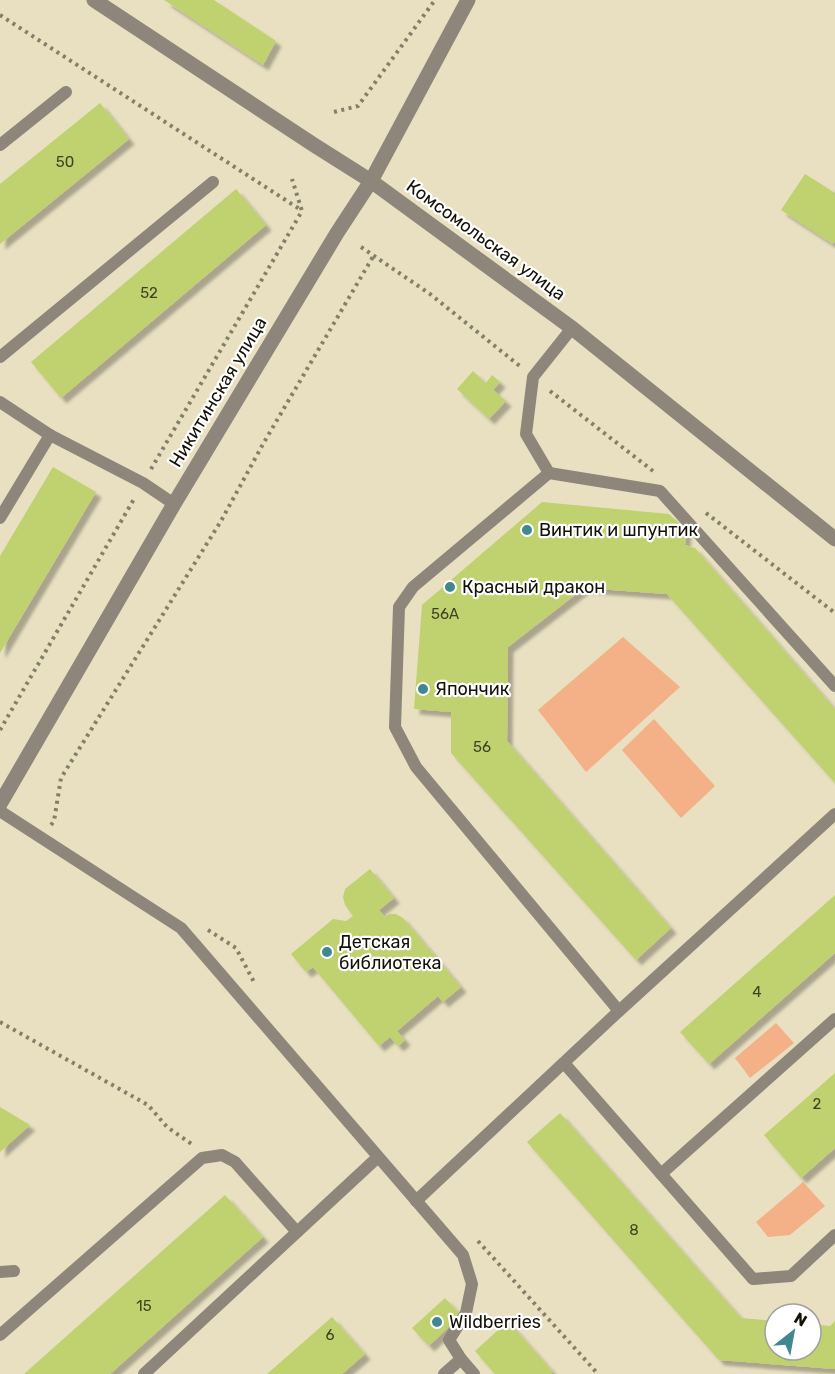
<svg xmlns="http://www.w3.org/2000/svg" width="835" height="1374" viewBox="0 0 835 1374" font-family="Rubik,sans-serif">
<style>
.green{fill:#f4b086}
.building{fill:#c0d16f;filter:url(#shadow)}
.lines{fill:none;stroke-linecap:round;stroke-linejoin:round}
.path{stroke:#847f6a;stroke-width:4;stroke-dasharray:3 4.5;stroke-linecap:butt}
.lane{stroke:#8e857b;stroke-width:12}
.street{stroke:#8e857b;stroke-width:15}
.poi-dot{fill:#40878e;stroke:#fff;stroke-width:2}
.labels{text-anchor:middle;stroke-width:4.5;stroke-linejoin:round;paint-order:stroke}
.number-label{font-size:15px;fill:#3f4121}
.street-label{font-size:18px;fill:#141107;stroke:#fff}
.poi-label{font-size:18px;fill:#141107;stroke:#fff;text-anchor:start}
</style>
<defs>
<filter id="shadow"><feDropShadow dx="5.5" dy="5.5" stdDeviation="1.5" flood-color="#0004"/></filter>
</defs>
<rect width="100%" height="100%" fill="#e8e0c1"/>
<g class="green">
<polygon points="623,637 680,687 586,772 538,710"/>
<polygon points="654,719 715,786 681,818 622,750"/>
<polygon points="776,1023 794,1043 750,1078 735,1058"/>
<polygon points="803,1182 825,1206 790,1235 768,1237 756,1222"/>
</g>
<g class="building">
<polygon points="164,0 214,0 276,41 263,65"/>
<polygon points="100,103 129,139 0,244 0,184"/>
<polygon points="805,174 835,193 835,241 833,244 781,210"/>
<polygon points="236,189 266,225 61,398 31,362"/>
<polygon points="473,371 486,383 492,375 500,382 493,390 506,401 489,419 457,389"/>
<polygon points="53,467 96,492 0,653 0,556"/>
<polygon points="542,502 669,514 686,530 685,545 695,548 835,709 835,783 667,594 584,588 508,647 507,741 671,928 636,960 451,753 451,712 414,709 422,605"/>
<polygon points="370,869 394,898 379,910 385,917 389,914 396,914 403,918 461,987 443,1002 438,996 397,1031 405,1040 398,1046 390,1037 379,1046 313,967 306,972 291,954 333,919 346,921 353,916 345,905 343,897 345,889"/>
<polygon points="835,895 835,953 709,1064 680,1032"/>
<polygon points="835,1073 835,1148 801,1178 764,1135"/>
<polygon points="0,1107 30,1125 0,1152"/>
<polygon points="560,1113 741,1318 775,1321 775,1350 811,1350 811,1324 830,1326 835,1321 835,1369 719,1360 527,1142"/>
<polygon points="225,1195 263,1237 110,1374 24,1374"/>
<polygon points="445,1298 461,1315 429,1346 412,1328"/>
<polygon points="332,1317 365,1354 342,1374 267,1374"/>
<polygon points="508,1321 553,1372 551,1374 495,1374 475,1351"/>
</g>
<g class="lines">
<g class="path">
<polyline points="0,15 301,210"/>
<polyline points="334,112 358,106 435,0"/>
<polyline points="361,247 430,294 521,367"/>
<polyline points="550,391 653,471"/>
<polyline points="151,469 302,211 292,179"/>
<polyline points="706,513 835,613"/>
<polyline points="0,730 134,499"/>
<polyline points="51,825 54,821 61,778 221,521 263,444 374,255"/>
<polyline points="208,930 236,948 255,984"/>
<polyline points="0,1022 148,1105 167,1127 193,1145"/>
<polyline points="478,1241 598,1374"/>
</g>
<g class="lane">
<polyline points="0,145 66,92"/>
<polyline points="0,357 213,182"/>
<polyline points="0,402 50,435 143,483 174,504"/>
<polyline points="549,473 526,434 533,377 572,328"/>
<polyline points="0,518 50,435"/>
<polyline points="0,811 181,928 463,1255 472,1284 466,1313 449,1340 461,1359 444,1374"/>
<polyline points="619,1011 416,767 395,727 399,607 413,587 549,473 660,491 835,686"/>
<polyline points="564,1063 753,1279 791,1276 835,1235"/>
<polyline points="661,1174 835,1019"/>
<polyline points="416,1201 619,1011 835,814"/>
<polyline points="0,1272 14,1271"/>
<polyline points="0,1335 202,1158 222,1155 235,1162 297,1232"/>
<polyline points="461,1359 474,1374"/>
<polyline points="144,1374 378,1157"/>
</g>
<g class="street">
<polyline points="94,0 314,145 371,181 572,328 835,539"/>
<polyline points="0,804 174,504 337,233 371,181 468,0"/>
</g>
</g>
<g class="poi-dot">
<circle cx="527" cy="530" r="6"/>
<circle cx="450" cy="587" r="6"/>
<circle cx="423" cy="689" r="6"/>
<circle cx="327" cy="952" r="6"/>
<circle cx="437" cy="1322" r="6"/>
</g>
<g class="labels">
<g class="number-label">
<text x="65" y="167">50</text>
<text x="149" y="298">52</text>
<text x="445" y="619">56А</text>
<text x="482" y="752">56</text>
<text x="757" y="997">4</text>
<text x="817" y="1109">2</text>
<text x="634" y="1235">8</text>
<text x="144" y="1311">15</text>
<text x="330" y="1340">6</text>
</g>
<g class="street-label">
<text transform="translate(486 240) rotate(36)" y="6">Комсомольская улица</text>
<text transform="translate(218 392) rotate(-59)" y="6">Никитинская улица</text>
</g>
<g class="poi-label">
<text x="539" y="536">Винтик и шпунтик</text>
<text x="462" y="593">Красный дракон</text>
<text x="435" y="695">Япончик</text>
<text x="339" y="948">Детская<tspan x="339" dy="21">библиотека</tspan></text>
<text x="449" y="1328">Wildberries</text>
</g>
</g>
<g transform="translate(793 1332) rotate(31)"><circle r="28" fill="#ffffff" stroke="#a1a09c" stroke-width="1.5"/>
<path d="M0-4.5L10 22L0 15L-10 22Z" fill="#40878e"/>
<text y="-9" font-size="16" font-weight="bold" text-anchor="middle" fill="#141107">N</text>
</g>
</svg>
